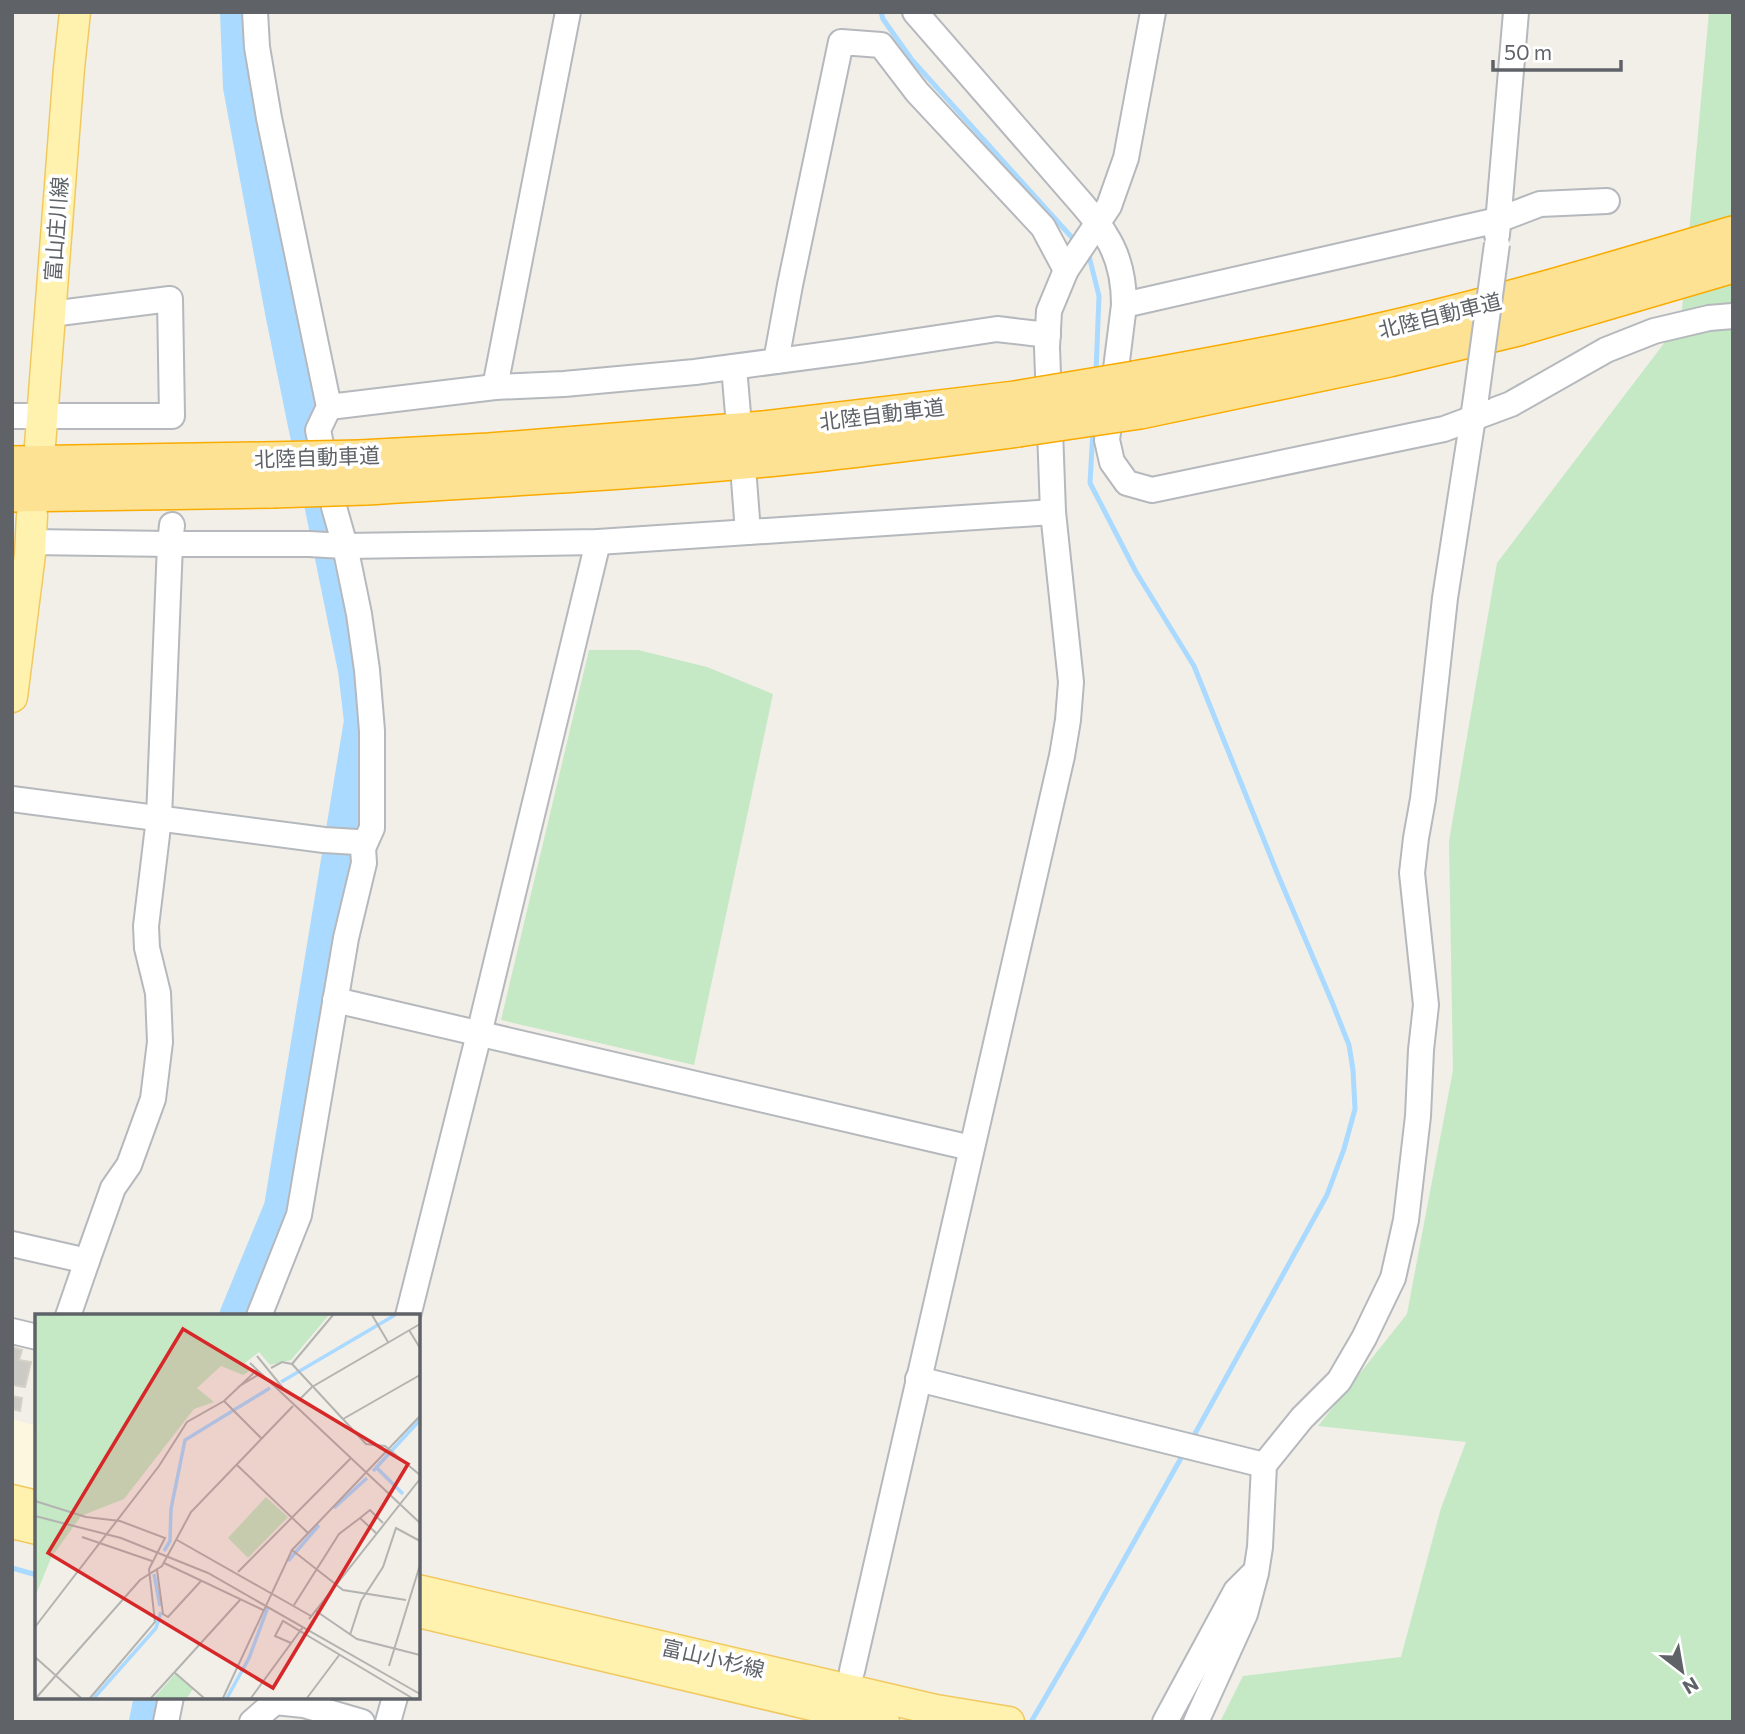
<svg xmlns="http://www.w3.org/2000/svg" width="1745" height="1734" viewBox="0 0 1745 1734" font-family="Commissioner,'Noto Sans JP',sans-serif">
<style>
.commercial{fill:#fef7e0}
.green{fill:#c5e8c5}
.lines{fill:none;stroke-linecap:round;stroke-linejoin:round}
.stream{stroke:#aadaff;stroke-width:5}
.river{stroke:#aadaff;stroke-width:32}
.building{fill:#cccac5;stroke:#d6d1c6;stroke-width:2}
.minor-casing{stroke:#b5b8bc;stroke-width:28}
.major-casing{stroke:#f2c960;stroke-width:33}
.highway-casing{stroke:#f9ab00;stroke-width:38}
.minor{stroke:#fff;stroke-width:24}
.major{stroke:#fff2af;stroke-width:30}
.highway{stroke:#fde293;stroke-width:35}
.minor-bridge-casing{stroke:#b5b8bc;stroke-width:28;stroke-linecap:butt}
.highway-bridge-casing{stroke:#f9ab00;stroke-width:38;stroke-linecap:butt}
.minor-bridge{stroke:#fff;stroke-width:24}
.highway-bridge{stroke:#fde293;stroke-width:35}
.labels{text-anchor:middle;stroke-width:7;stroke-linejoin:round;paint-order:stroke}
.street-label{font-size:21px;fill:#5f6368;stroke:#fff}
.inset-river{fill:none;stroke:#aadaff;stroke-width:3.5}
.inset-road{fill:none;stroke:#b3b3b1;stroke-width:2}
.view{fill:#d62828;fill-opacity:0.15;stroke:#d62828;stroke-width:3.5}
.inset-edge{fill:none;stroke:#5f6368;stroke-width:3.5}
</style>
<rect width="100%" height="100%" fill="#f1efe8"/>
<polygon class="commercial" points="12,1419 37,1426 37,1489 12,1484"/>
<g class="green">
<polygon points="1709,12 1733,12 1733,1722 1220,1722 1243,1676 1401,1657 1441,1508 1466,1442 1318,1426 1407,1314 1453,1070 1449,841 1497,563 1681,321"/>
<polygon points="589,650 638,650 707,667 773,694 694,1065 501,1020"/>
</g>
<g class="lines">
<g class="stream">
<polyline points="881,12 883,19 912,60 1076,242"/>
<polyline points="1087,254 1089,256 1099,296 1096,372"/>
<polyline points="1093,430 1090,483 1136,572 1194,666 1278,875 1332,1002 1349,1045 1353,1070 1355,1109 1344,1149 1327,1195 1192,1439"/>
<polyline points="12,1568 37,1575"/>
<polyline points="1031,1722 1080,1638 1185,1451"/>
</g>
<g class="river">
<polyline points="235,1316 280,1207 360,721 354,670 281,312 239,87 236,12"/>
<polyline points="145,1722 150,1697"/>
</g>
</g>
<g class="building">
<polygon points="12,1347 22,1350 19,1360 31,1362 25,1387 12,1385"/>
<polygon points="12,1396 22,1398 20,1411 12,1409"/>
</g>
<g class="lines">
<defs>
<g id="minor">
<polyline points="255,12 257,47 269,118 329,407 318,430 334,507 345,546 359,614 367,670 372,731 372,828 363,848"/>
<path d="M915,12l168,193c8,10 17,20 23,31 13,20 18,46 18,69l-17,135 5,22 15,21 25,7 292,-61 67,-25 95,-54 48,-19 55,-13 24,-2"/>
<polyline points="1497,235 1516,12"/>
<polyline points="1124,305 1498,220 1540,204 1607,201"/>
<polyline points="776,361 790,285 841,42 881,45 917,92 1043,227 1066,270"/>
<polyline points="734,367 738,414"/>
<polyline points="495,387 568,12"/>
<polyline points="329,407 495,387 564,384 695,372 859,350 997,329 1048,335"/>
<polyline points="12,416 172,416 170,299 51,314"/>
<polyline points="744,480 748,532"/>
<polyline points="31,542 170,544 309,544 345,546 598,542 1053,512"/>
<polyline points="12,799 324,840 357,842 363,848 364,863 346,938 299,1215 259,1316"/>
<polyline points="335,1000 971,1148"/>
<polyline points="12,1244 87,1261 113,1188 129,1165 153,1099 160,1042 158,993 147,948 146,926 159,818 170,544 172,525"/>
<polyline points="68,1316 87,1261"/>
<polyline points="408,1316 479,1034 598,542"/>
<polyline points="12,1331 37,1337"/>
<polyline points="918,1379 1264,1465"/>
<polyline points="852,1671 1062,756 1068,720 1071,682 1053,512 1047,347 1049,311 1066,270 1109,206 1126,158 1153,12"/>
<polyline points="166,1722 171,1697"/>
<polyline points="252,1722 275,1702 304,1705 362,1722"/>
<polyline points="388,1722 395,1697"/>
<polyline points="1165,1722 1236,1591 1252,1575"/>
<polyline points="1196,1722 1245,1614 1256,1573 1260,1547 1264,1465 1302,1418 1339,1381 1364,1338 1393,1278 1406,1220 1418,1116 1421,1050 1426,1005 1412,873 1416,838 1423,799 1445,598 1476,398"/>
</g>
<g id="major">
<polyline points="40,445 69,68 75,12"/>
<polyline points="12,697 30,554 32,515"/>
<polyline points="12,1500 37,1506"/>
<polyline points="12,1523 37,1529"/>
<polyline points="418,1590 936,1710 1009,1722"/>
<polyline points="418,1612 884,1722"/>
</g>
<g id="highway">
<path d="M1135,379c82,-15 164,-29 245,-48 119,-27 236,-62 353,-97"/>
<polyline points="1140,411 1389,359 1518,328 1733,265"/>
<polyline points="360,458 489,451 763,429 1015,399"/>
<polyline points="12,464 263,460"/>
<path d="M365,487c133,-8 267,-15 401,-28 84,-8 168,-19 252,-30"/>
<polyline points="12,494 272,490"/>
</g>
</defs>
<use href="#minor" class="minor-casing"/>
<use href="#major" class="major-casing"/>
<use href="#highway" class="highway-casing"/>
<use href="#minor" class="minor"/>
<use href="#major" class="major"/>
<use href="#highway" class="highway"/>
<defs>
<polyline id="minor-bridge" points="1476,398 1497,244"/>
<g id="highway-bridge">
<polyline points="1015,399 1135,379"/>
<polyline points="1018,429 1140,411"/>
<polyline points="263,460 360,458"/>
<polyline points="272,490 365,487"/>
</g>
</defs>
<use href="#minor-bridge" class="minor-bridge-casing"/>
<use href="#highway-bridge" class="highway-bridge-casing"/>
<use href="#minor-bridge" class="minor-bridge"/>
<use href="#highway-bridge" class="highway-bridge"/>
</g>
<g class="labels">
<g class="street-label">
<text transform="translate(57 229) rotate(-86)" y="7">富山庄川線</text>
<text transform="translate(1440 316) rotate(-14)" y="7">北陸自動車道</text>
<text transform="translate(882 415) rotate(-7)" y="7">北陸自動車道</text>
<text transform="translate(317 458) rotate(-2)" y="7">北陸自動車道</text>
<text transform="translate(713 1659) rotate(13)" y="7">富山小杉線</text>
</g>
</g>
<g transform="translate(35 1314)">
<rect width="385" height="385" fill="#f1efe8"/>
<path d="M0,1h294l-38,45 -21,5 -11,-13 -14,11 6,7 -8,5 -22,-9 -24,22 17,14 -20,7 -70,90 -43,17 -30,42 -16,39zM231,183l22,20 -40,41 -20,-20zM140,360l18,15 -6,9h-33z" fill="#c5e8c5"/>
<path class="inset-river" d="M246,68l114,-67M341,153l27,27M338,157l47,-51M299,194l33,-30M129,237l6,-10 1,-32 14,-69 85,-52M253,247l31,-36M119,260l6,32M59,384l62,-70 5,-16M192,384l22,-40 19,-51"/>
<path class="inset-road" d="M337,1l16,27M374,16l11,18M222,42l26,32M215,49l170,160M257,50l41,-49M236,54l11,-6 10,2 74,80 19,2 35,29M203,73l20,-12M265,85l12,-12 108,-63M189,87l38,38M308,105l77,-44M202,151l71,68M0,187l51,16 34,4 45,17 -16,31 6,53 -65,76M0,202l86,22 87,35 212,121M325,204l10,-8 13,13M47,223l70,24M142,226l134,76M129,249l99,47M122,256l6,44 5,3 33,-36M203,258l113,-114M371,286l-63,-10 -51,-40 128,-134M259,291l45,-71 21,-16 16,15M281,297l41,28 63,16M274,305l111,-140M0,313l124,-161 28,-44 37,-21 33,-31M315,321l11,-34 22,-34 13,-39 24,13M256,329l-16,-7 8,-15 129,77M0,343l46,41M354,352l31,-101M139,358l30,26M1,384l104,-118 22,-14 29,-54 102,-106M116,384l89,-98M188,384l69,-148M216,384l52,-71M272,384l33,-44"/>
<path class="view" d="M148,15l225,135 -135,224 -225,-135z"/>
<rect width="385" height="385" class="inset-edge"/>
</g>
<rect width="1745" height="1734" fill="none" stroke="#5f6368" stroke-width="28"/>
<g transform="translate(1682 1671) rotate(149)" stroke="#ffffff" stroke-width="5" paint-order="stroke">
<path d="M0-5L12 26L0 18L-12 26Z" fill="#5f6368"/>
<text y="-10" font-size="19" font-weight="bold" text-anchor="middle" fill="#5f6368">N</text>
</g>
<path d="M1493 60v10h128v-10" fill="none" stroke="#5f6368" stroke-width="3.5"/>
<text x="1504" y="60" font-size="21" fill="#5f6368" stroke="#ffffff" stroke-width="5" paint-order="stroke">50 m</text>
</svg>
